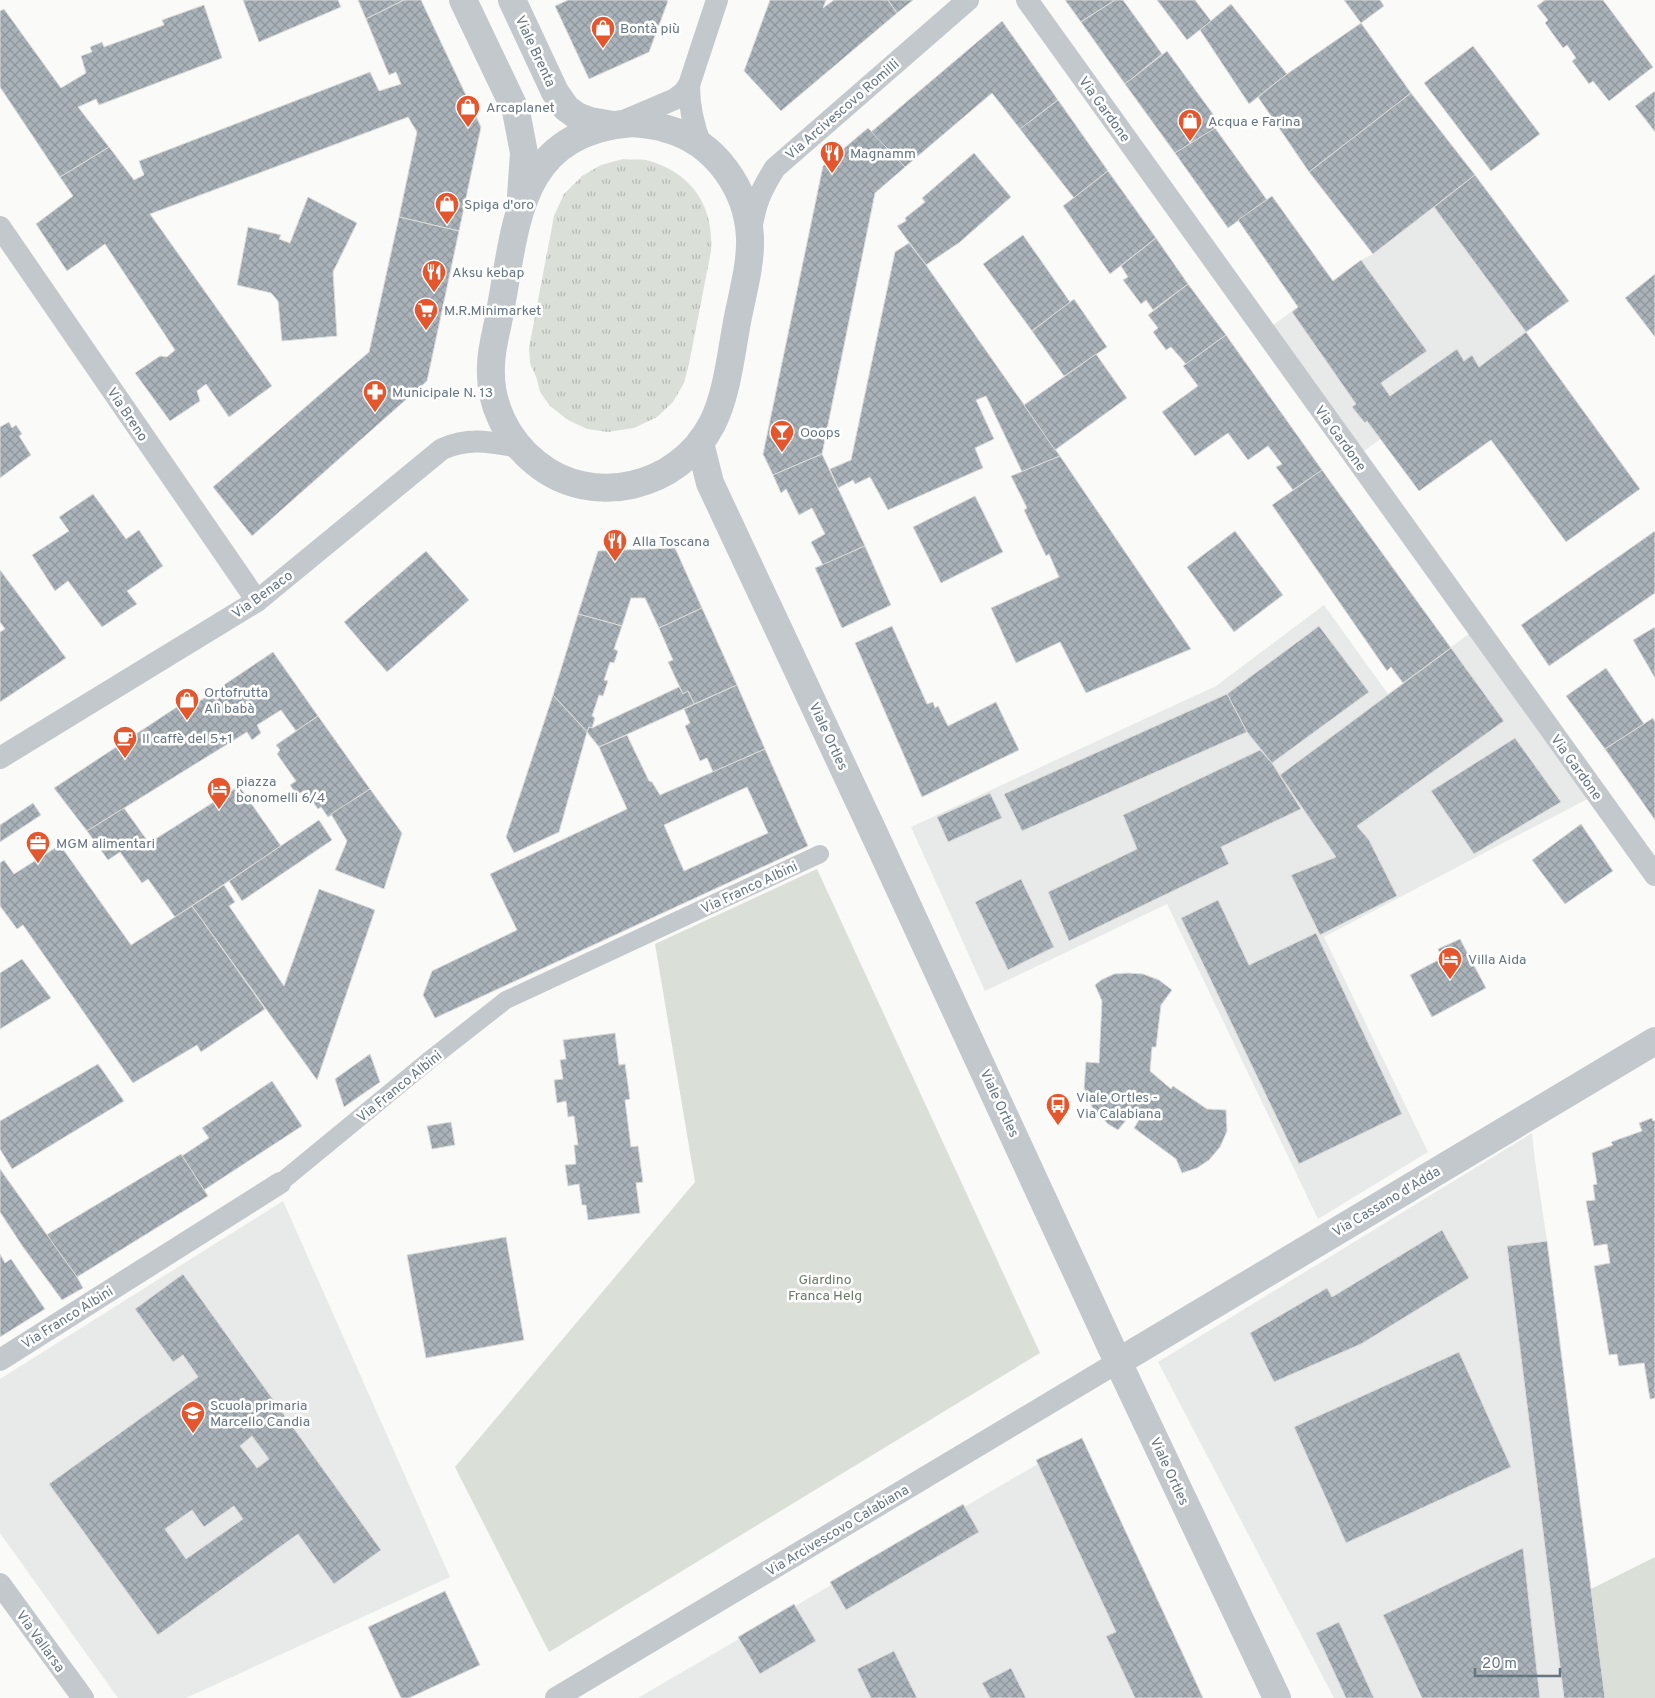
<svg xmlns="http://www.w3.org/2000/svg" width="1655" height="1698" viewBox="0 0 1655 1698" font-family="Overpass,sans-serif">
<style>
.built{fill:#e8e9e9}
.grass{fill:url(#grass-tufts)}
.green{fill:#dadfd7}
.building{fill:url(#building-cross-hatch);stroke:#dcdcda;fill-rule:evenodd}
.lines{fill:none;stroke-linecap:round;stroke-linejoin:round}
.pedestrian{stroke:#c3c8cc;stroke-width:18}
.minor{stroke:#c3c8cc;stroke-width:22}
.tertiary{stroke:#c3c8cc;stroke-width:28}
.labels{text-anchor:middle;stroke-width:5;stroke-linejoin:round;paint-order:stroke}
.poi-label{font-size:14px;fill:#657683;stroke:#fff;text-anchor:start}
.street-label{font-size:14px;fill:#657683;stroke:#fff}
.park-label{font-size:14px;fill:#687a64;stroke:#fff}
</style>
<defs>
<pattern id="grass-tufts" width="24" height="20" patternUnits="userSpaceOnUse" patternTransform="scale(1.25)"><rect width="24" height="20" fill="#dadfd7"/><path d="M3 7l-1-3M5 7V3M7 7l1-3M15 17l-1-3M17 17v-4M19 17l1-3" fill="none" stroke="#b4b9b4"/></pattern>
<pattern id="building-cross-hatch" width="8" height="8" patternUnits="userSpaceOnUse" patternTransform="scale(1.25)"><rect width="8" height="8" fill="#aab3b9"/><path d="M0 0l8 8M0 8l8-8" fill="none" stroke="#8e969c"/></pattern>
</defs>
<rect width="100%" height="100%" fill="#fafaf8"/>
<g class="built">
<polygon points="1475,175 1569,301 1360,454 1268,329 1361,260 1373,254"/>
<polygon points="1324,605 1388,694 1474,630 1593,796 1324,937 1428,1152 1318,1219 1167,904 985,991 911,827 1216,686"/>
<polygon points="1532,1133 1535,1161 1547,1241 1605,1698 1334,1698 1158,1362"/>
<polygon points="283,1201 450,1577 186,1698 118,1698 0,1533 0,1379"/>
<polygon points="1082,1438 1202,1698 638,1698"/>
</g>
<path class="grass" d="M623,159c7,1 16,0 23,1 45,12 68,45 65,91l-22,113 -5,19 -11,19 -16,15 -23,11 -26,4 -21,-3 -19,-9 -18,-14 -10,-14 -3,-13 -7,-16 -1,-15 25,-132 10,-22 18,-18 19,-11z"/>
<g class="green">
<polygon points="817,869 1040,1353 549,1652 455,1467 695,1182 655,944"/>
<polygon points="1655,1557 1655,1698 1605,1698 1591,1589"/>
</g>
<g class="building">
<polygon points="243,0 338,0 341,7 259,42"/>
<polygon points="358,0 404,0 366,19"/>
<polygon points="404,0 421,0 481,127 459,231 399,217 417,132 408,117 150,214 272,386 229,417 206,384 197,391 200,401 170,421 135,373 160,356 167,357 175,350 105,244 67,271 36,224 73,196 60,177 109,147 134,180 144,175 139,161 370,72 379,91 401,84 396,72 389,75 366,19"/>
<polygon points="568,0 666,0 668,1 649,52 589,79 555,6"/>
<polygon points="770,0 826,0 823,8 834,0 888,0 897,13 781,111 744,71"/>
<polygon points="888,0 913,0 897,13"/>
<polygon points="1065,0 1115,0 1081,22"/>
<polygon points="1115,0 1123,0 1162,54 1125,84 1081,22"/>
<polygon points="1157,0 1195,0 1211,21 1187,40"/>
<polygon points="1344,0 1380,0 1384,6 1361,23"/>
<polygon points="1545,0 1603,0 1653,67 1609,101 1593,81 1589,84 1572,61 1576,58 1567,45 1563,48 1545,23 1548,20 1537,6"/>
<polygon points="1231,4 1287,74 1249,104 1200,30"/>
<polygon points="204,5 222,58 99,105 96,99 78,107 109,147 60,177 0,87 0,11 4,9 61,88 86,73 81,56 92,52 90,47 102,42 104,47 164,25 162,20"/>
<polygon points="1002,21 1058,100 1020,129 992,93 905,167 871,132"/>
<polygon points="1361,23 1411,93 1309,172 1258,97 1287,74"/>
<polygon points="1473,46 1540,134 1491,171 1424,83"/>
<polygon points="1167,51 1221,125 1175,153 1125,84"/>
<polygon points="1655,91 1655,132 1635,106"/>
<polygon points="1411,93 1475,175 1373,254 1309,172"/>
<polygon points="1058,100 1108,171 1074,198 1020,129"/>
<polygon points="868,128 905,167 875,193 822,454 773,475 763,454 823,166"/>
<polygon points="1215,128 1267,200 1228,228 1175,153"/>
<polygon points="974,153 1011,197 960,242 926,265 897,226 906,221 905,218 925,202 922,198"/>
<polygon points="1108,171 1156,238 1110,274 1063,206"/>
<polygon points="1475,175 1569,301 1526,332 1434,207"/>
<polygon points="1272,196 1333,281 1361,260 1427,351 1381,383 1390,396 1457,349 1464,361 1472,355 1479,367 1526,332 1640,489 1566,542 1491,440 1419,491 1367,421 1365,423 1352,407 1356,404 1292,312 1298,307 1238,220"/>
<polygon points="308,197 357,223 333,272 337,336 282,341 278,301 271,293 237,285 248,227 281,235 279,239 290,243"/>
<polygon points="399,217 459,231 427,381 252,536 213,487 369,352"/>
<polygon points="1023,235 1070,302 1032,331 983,264"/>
<polygon points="1156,238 1188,284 1153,310 1146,300 1141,304 1123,280 1128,277 1121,266"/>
<polygon points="909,243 926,265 1060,456 1022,472 986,396 976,400 994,439 975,448 983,468 888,510 870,477 855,484 853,480 838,488 830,469 851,460 895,252"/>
<polygon points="1655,274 1655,337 1625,298"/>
<polygon points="1188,284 1226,335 1186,364 1171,347 1166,350 1153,332 1158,328 1148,315"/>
<polygon points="1074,299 1107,347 1064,376 1032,331"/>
<polygon points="1226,335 1322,470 1293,490 1276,467 1282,464 1268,446 1248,460 1228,433 1195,456 1162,412 1198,386 1183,366"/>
<polygon points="1096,354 1127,398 1055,450 1024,405"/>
<polygon points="9,422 12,428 16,425 22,434 19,436 31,455 0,478 0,427"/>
<polygon points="822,454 865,546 823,565 811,542 825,534 812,508 799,515 786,489 781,493 773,475"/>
<polygon points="1060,456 1191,649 1086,693 1060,642 1016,663 991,608 1059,577 1049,554 1046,556 1024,510 1027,508 1011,476"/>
<polygon points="1322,470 1451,648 1403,683 1391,667 1387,671 1272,505"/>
<polygon points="93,494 126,539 139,530 163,566 127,591 137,604 102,627 68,581 55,591 32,555 69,531 59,517"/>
<polygon points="975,496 1003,552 941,583 913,527"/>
<polygon points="1235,531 1283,595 1234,632 1187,567"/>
<polygon points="1655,531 1655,593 1549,666 1521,625"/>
<polygon points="865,546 891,605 842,628 815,568"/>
<polygon points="675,548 702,608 659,628 645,598 631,598 622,626 578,614 598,551"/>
<polygon points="426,551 469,600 387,672 344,622"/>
<polygon points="0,570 66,658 0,702 0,632 5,629 0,622"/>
<polygon points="702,608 737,685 694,704 688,691 683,694 668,662 673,660 659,628"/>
<polygon points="578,614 622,626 614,649 618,651 614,663 610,662 604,680 608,681 603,696 599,695 592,716 595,718 592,728 589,727 587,732 553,695"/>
<polygon points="892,626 927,704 933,702 935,708 938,706 948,726 996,702 1019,750 922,797 855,643"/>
<polygon points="1319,626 1369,692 1272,763 1247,732 1227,694"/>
<polygon points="1655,627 1655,678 1633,640"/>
<polygon points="1451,648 1504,721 1357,826 1369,840 1397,896 1320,935 1291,875 1336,857 1280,775"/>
<polygon points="273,652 318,716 296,731 281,710 257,725 261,733 252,740 247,732 87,831 54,788 180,705 185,711"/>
<polygon points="1606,668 1644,724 1605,749 1566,696"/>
<polygon points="737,685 765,749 713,772 707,758 700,761 685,726 690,723 684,709"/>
<polygon points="679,687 683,694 688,691 694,704 599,747 587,732 589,727 592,728"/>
<polygon points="1227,694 1247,732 1022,831 1004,794"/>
<polygon points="553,695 587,732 559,832 514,853 506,837"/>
<polygon points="318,716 370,789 328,817 321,807 318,809 305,790 297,795 290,785 296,781 277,754 280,750 276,745"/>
<polygon points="1653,718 1655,722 1655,820 1605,749"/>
<path d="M627,735l22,46 3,1 8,13 105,-46 43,97 -373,172 -12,-23 9,-24 85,-41 -27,-56 137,-65 -28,-62zM747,787l21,46 -84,38 -20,-46z"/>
<polygon points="1515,738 1561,802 1474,854 1431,791"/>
<polygon points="1260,750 1272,763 1301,809 1221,847 1229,864 1069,941 1048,892 1137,849 1123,815"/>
<polygon points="239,786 281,846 175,917 148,879 142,883 120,852 108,860 87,831 124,808 149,843"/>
<polygon points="370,789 402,833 384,889 335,870 347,841 331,814"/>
<polygon points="990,793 1002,818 948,842 937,817"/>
<polygon points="33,803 41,815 0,842 0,825"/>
<polygon points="319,820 332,840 242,901 229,881"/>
<polygon points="1581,824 1613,871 1565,904 1532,860"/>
<polygon points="60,845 131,945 192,906 265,1009 201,1052 197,1045 133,1083 23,925 17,929 0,906 0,863 4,860 14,874"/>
<polygon points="1021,879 1054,947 1008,970 975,902"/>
<polygon points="224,885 235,902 229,906 284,986 319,889 375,910 317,1080 192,906"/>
<polygon points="1218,900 1249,965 1316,933 1402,1114 1299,1164 1181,918"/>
<polygon points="1460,939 1486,988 1432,1017 1410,975 1442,958 1438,949"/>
<polygon points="22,959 51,998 0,1029 0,973"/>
<polygon points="1128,973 1143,974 1159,980 1172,990 1161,1005 1156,1047 1152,1047 1150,1071 1171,1089 1173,1086 1207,1109 1226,1110 1227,1131 1220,1147 1209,1160 1197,1168 1182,1173 1176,1159 1134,1128 1139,1120 1131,1114 1118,1130 1108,1124 1092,1107 1084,1088 1086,1062 1099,1063 1102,1001 1095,985 1101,980 1114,974"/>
<polygon points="615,1033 619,1065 625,1064 630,1099 625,1100 631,1147 638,1146 643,1182 636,1183 640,1213 588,1220 586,1205 582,1205 579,1184 568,1186 565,1165 576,1164 574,1145 578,1145 574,1116 568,1117 566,1101 557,1103 554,1080 563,1079 560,1060 566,1059 563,1040"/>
<polygon points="370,1054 380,1082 344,1107 335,1079"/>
<polygon points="98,1064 124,1101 12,1169 0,1149 0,1121"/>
<polygon points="272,1081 302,1126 204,1190 182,1156 209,1138 202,1128"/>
<polygon points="1652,1118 1653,1121 1655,1120 1655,1398 1650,1399 1644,1363 1619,1366 1617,1354 1609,1355 1594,1266 1610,1263 1607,1244 1594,1246 1586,1201 1595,1200 1593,1185 1597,1184 1592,1153 1613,1145 1611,1142 1642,1131 1639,1123"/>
<polygon points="451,1122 455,1145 432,1149 427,1126"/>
<polygon points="181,1154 208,1196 77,1277 46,1235"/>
<polygon points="0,1169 77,1277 83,1288 62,1300 23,1247 0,1212"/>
<polygon points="1442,1230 1469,1278 1361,1344 1274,1382 1250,1333 1327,1288 1332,1297"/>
<polygon points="506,1237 524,1340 426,1358 407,1255"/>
<polygon points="1547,1241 1591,1589 1605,1698 1564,1698 1507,1246"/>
<polygon points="0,1254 5,1263 11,1259 45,1309 0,1337"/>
<path d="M183,1274l198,276 -47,34 -36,-50 -140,101 -109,-151 149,-107 -15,-22 -10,7 -38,-53zM252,1436l17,23 -12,9 -17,-22zM234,1506l9,13 -57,40 -21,-30 27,-19 12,17z"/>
<polygon points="1459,1352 1511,1467 1346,1543 1294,1427"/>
<polygon points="1082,1438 1188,1665 1203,1698 1135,1698 1106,1636 1116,1632 1036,1460"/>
<polygon points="963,1504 979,1532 846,1610 830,1582"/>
<polygon points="1523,1548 1540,1698 1422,1698 1383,1615"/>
<polygon points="445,1591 480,1665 409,1698 401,1698 368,1627"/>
<polygon points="794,1604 816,1641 760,1674 738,1637"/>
<polygon points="1339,1622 1374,1698 1346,1698 1316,1633"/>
<polygon points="894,1651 917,1698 871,1698 857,1669"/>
<polygon points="1011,1668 1026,1698 990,1698 982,1683"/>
</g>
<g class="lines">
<polyline class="pedestrian" points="280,1183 432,1058 506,1000 820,854"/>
<g class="minor">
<polyline points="1027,0 1655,875"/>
<polyline points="689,85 717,0"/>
<path d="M621,122l54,-23 8,-6 6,-8c0,22 4,40 12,60"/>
<polyline points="0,227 257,601"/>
<path d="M751,231c4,-27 10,-41 24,-63l193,-168"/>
<path d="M0,758l257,-157 185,-152c28,-12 48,-7 77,-2"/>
<polyline points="0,1360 280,1183"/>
<polyline points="0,1584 83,1698"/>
<polyline points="556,1698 1118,1362"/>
</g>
<g class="tertiary">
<polyline points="463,0 516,111 524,153 521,196"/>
<polyline points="512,0 555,92 566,108 577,116 590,121 613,125"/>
<path d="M632,123c12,1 24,2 35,6 48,13 81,60 83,109 1,27 -8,57 -13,84 -6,32 -10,73 -25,102 -33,64 -120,85 -176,39 -29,-23 -47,-59 -45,-97 0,-18 6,-36 9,-54 17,-91 17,-179 132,-189z"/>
<polyline points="700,443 710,483 872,829 1118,1362 1277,1698"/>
<polyline points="1118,1362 1655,1041"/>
</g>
</g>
<defs>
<symbol id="shop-pin" viewBox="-11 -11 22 30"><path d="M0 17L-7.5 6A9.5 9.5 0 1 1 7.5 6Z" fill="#e4572e" stroke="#fff"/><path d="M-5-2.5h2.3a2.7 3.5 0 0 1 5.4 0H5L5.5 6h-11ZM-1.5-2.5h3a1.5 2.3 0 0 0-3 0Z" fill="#fff"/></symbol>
<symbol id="restaurant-pin" viewBox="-11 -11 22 30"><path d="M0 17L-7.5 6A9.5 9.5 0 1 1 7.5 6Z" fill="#e4572e" stroke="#fff"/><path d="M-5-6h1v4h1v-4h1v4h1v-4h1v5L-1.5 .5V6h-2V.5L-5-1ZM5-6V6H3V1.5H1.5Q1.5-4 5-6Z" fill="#fff"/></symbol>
<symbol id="supermarket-pin" viewBox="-11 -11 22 30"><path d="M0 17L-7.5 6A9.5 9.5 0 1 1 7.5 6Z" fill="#e4572e" stroke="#fff"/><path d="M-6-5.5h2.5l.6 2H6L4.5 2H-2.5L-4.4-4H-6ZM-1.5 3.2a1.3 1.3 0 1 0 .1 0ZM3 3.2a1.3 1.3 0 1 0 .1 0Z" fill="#fff"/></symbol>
<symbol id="pharmacy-pin" viewBox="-11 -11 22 30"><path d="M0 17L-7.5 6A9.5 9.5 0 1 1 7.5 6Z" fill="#e4572e" stroke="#fff"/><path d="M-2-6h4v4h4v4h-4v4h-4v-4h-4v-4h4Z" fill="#fff"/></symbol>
<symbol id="bar-pin" viewBox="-11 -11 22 30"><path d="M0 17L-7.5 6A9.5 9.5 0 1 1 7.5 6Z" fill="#e4572e" stroke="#fff"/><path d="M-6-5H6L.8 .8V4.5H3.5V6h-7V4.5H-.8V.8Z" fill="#fff"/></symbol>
<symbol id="cafe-pin" viewBox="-11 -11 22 30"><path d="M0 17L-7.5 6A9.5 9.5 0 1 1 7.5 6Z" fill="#e4572e" stroke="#fff"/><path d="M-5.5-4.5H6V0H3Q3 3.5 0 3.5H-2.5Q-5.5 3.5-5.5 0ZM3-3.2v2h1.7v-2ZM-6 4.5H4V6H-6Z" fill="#fff"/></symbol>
<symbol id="hotel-pin" viewBox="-11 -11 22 30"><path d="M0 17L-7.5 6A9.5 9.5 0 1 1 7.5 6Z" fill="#e4572e" stroke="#fff"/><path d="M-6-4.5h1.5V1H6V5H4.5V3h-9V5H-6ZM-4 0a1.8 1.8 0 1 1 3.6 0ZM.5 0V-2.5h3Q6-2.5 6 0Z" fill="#fff"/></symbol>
<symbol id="office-pin" viewBox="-11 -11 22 30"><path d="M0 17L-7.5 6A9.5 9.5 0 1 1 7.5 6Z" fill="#e4572e" stroke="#fff"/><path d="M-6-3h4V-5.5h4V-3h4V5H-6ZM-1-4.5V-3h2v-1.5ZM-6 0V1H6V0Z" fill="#fff"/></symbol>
<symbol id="bus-pin" viewBox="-11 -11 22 30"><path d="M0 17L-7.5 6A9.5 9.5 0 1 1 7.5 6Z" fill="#e4572e" stroke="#fff"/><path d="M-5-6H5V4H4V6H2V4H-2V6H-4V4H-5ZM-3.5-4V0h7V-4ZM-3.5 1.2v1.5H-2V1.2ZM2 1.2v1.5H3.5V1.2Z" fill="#fff"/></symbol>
<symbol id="school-pin" viewBox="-11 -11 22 30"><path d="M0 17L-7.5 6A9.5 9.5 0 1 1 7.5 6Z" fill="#e4572e" stroke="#fff"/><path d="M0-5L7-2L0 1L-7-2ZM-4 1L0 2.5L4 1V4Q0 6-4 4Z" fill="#fff"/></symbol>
</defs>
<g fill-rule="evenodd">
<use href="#shop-pin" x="589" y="14" width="28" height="38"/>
<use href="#shop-pin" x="454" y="93" width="28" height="38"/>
<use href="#shop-pin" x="1176" y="107" width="28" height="38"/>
<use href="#restaurant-pin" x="818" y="139" width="28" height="38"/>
<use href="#shop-pin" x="433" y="190" width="28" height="38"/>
<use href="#restaurant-pin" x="420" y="258" width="28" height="38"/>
<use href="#supermarket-pin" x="412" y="296" width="28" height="38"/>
<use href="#pharmacy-pin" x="361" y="378" width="28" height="38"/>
<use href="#bar-pin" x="768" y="418" width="28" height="38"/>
<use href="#restaurant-pin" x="601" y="527" width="28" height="38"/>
<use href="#shop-pin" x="173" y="686" width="28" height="38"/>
<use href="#cafe-pin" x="111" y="724" width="28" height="38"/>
<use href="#hotel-pin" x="205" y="775" width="28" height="38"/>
<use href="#office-pin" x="24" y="829" width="28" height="38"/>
<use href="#hotel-pin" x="1436" y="945" width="28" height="38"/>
<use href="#bus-pin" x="1044" y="1091" width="28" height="38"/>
<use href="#school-pin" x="179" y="1399" width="28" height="38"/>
</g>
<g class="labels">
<g class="poi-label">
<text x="620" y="33">Bontà più</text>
<text x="486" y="112">Arcaplanet</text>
<text x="1208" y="126">Acqua e Farina</text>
<text x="850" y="158">Magnamm</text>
<text x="464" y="209">Spiga d'oro</text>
<text x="452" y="277">Aksu kebap</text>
<text x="444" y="315">M.R.Minimarket</text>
<text x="392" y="397">Municipale N. 13</text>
<text x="800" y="437">Ooops</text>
<text x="632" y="546">Alla Toscana</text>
<text x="204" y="697">Ortofrutta<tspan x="204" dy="16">Alì babà</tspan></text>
<text x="142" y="743">Il caffè del 5+1</text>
<text x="236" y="786">piazza<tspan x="236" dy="16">bonomelli 6/4</tspan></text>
<text x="56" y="848">MGM alimentari</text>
<text x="1468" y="964">Villa Aida</text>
<text x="1076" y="1102">Viale Ortles -<tspan x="1076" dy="16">Via Calabiana</tspan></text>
<text x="210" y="1410">Scuola primaria<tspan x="210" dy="16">Marcello Candia</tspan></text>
</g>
<g class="street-label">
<text transform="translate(536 51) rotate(65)" y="5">Viale Brenta</text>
<text transform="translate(842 109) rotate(-41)" y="5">Via Arcivescovo Romilli</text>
<text transform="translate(1105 109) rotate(54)" y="5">Via Gardone</text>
<text transform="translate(128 414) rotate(56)" y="5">Via Breno</text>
<text transform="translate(1341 438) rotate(54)" y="5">Via Gardone</text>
<text transform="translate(262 594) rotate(-36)" y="5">Via Benaco</text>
<text transform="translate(829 736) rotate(65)" y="5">Viale Ortles</text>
<text transform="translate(1577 767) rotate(54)" y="5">Via Gardone</text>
<text transform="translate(749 887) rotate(-25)" y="5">Via Franco Albini</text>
<text transform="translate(399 1086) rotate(-39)" y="5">Via Franco Albini</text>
<text transform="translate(1000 1103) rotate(65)" y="5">Viale Ortles</text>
<text transform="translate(1386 1201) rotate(-31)" y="5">Via Cassano d'Adda</text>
<text transform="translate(67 1317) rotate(-32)" y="5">Via Franco Albini</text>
<text transform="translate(1170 1471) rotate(65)" y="5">Viale Ortles</text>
<text transform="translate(837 1530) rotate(-31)" y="5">Via Arcivescovo Calabiana</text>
<text transform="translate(41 1641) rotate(54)" y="5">Via Vallarsa</text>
</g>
<g class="park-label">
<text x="825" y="1284">Giardino<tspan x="825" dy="16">Franca Helg</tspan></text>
</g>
</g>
<path d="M1475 1668v8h85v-8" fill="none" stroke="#657683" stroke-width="2.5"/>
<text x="1482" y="1668" font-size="15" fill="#657683" stroke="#ffffff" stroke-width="4" paint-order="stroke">20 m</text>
</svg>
